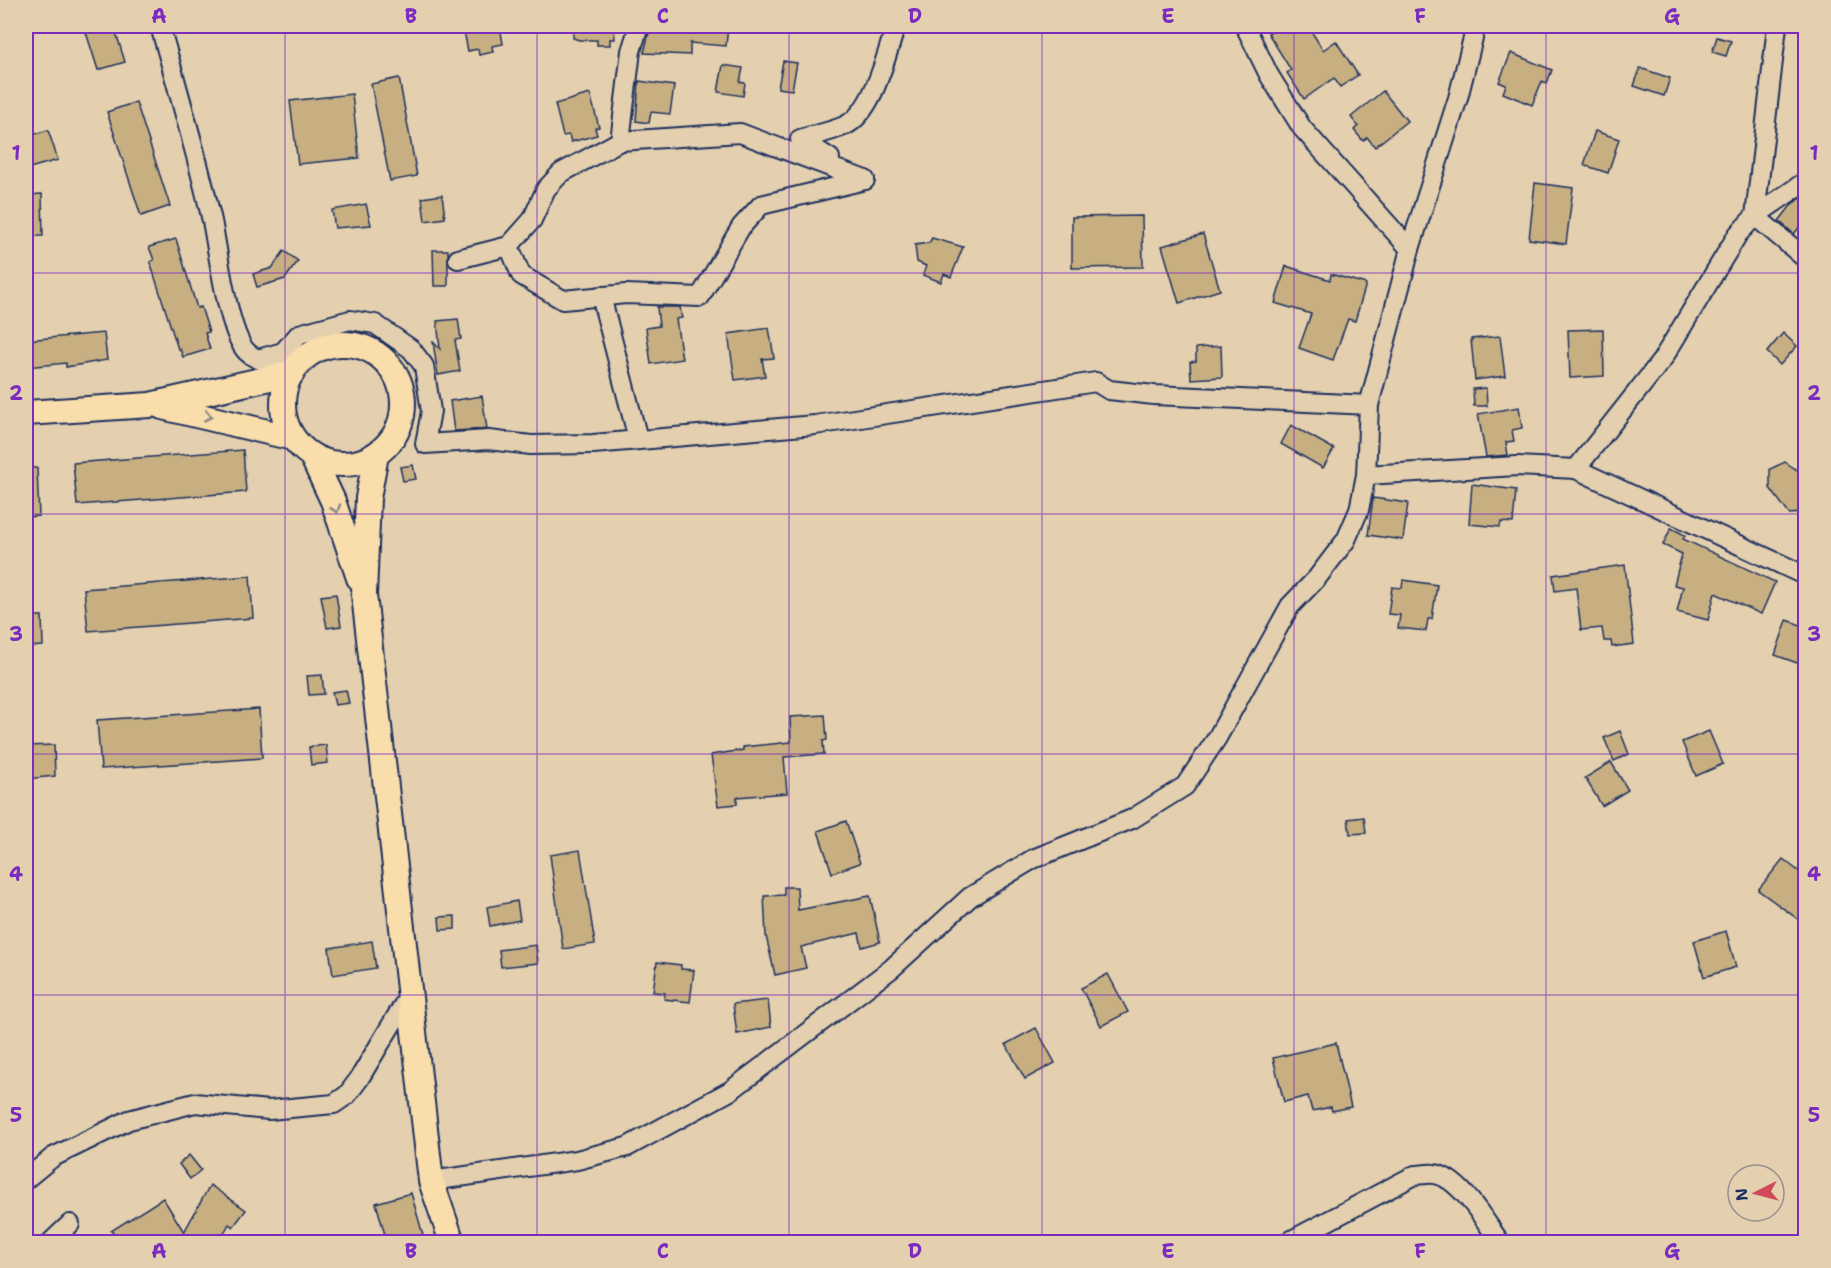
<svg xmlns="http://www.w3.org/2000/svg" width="1831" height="1268" viewBox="0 0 1831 1268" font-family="'Shantell Sans',sans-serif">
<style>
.building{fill:#c7af81;stroke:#1b2f5e;stroke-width:1.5}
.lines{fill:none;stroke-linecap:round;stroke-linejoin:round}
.minor-casing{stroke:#1b2f5e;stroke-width:22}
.major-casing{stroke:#1b2f5e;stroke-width:28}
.minor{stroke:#e4d0af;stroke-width:18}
.major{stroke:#f9ddab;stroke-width:24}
.oneway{stroke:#8a8684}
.grid{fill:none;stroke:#7b2cbf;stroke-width:1.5;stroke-opacity:0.55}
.neatline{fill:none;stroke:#7b2cbf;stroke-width:2}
.grid-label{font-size:20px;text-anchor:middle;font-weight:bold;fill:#7b2cbf}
</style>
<rect width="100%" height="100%" fill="#e4d0af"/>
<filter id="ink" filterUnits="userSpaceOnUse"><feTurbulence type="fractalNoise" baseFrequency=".0167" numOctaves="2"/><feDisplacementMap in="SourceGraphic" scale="12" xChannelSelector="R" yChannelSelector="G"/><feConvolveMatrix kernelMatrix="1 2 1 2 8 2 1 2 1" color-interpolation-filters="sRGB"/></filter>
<g filter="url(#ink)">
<g class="building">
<polygon points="84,26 114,26 125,62 98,70"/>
<polygon points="463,26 500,26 503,44 492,46 493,52 479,55 478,49 468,51"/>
<polygon points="573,26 614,26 615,39 610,39 610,45 597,45 597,40 579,40 573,38"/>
<polygon points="679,26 728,26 726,46 690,43 690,55 644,53 650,28 679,30"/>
<polygon points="1280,26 1308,26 1323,50 1336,41 1358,75 1340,87 1334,78 1304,99 1287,73 1291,70 1268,33"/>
<polygon points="1717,37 1731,41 1726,56 1712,52"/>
<polygon points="1511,53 1552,70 1547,83 1542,81 1532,105 1503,93 1506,85 1499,82"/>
<polygon points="783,61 797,63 792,90 778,88"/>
<polygon points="723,65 743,68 740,82 745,83 743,96 718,92"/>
<polygon points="1640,68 1670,78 1664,96 1634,86"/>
<polygon points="399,78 417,176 390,181 371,84"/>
<polygon points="639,81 674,86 670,114 651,112 649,123 636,121"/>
<polygon points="1383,91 1407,121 1375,147 1367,137 1363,141 1354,130 1358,126 1351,117"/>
<polygon points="352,94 359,158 298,164 290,101"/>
<polygon points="590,94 599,127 595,128 597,135 571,142 569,135 563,136 555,104"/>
<polygon points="136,102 170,206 141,216 107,112"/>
<polygon points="48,130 58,160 26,169 26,137"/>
<polygon points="1595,131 1619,139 1608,173 1584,165"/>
<polygon points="1535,183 1573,188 1566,244 1529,239"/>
<polygon points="42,194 43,236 26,236 26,195"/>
<polygon points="442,195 445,218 425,221 422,198"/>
<polygon points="1806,195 1806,219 1794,234 1779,221 1793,203"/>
<polygon points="366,204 371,225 335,228 332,210"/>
<polygon points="1142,216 1143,267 1072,268 1072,217"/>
<polygon points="1203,234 1220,290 1179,303 1162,246"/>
<polygon points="932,238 963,247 951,277 944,274 941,282 923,275 926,266 917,262 915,245 929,243"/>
<polygon points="176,239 197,308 201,307 209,332 205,333 210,349 183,357 180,349 178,349 150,262 154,260 149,247"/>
<polygon points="433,250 448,250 448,286 434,286"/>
<polygon points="284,251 298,261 285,279 257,287 253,274 272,268"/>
<polygon points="1286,266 1330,280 1331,274 1366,284 1355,321 1348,319 1333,360 1299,348 1311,314 1275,303"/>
<polygon points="657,307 680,307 682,318 676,319 682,359 651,364 646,328 659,326"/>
<polygon points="458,319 461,339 455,340 460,371 438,375 433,342 440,349 437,321"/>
<polygon points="769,328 774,358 762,359 765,376 735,380 728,334"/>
<polygon points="1603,329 1604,376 1570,378 1568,330"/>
<polygon points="104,333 107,360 66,367 66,363 26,367 26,340"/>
<polygon points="1783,333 1797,346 1780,365 1767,352"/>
<polygon points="1500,336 1505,376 1475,380 1471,339"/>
<polygon points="1221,346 1222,377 1191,379 1190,362 1196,361 1196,348"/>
<polygon points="1486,388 1487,406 1474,406 1473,389"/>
<polygon points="482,396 487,429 454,431 450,401"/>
<polygon points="1519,407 1522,428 1512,430 1514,441 1506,442 1508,455 1486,457 1478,414"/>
<polygon points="1291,425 1334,449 1323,468 1281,444"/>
<polygon points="243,450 246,492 77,505 73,463"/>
<polygon points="1785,462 1806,476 1806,507 1801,513 1789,514 1770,488 1770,469"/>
<polygon points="413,465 416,479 403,481 400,467"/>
<polygon points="26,468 37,468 39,516 26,517"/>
<polygon points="1472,484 1516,490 1513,523 1501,522 1500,527 1469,524"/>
<polygon points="1373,498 1408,503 1403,540 1368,535"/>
<polygon points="1671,528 1685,535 1683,539 1775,582 1761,614 1715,593 1708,620 1677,612 1683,587 1674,585 1682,554 1663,545"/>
<polygon points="1625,565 1634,644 1612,647 1611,641 1604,641 1602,628 1581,630 1576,588 1555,591 1553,575"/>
<polygon points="250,576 253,618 88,631 84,589"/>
<polygon points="1403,580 1437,585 1432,619 1428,619 1426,631 1398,628 1400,615 1388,614 1392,587 1402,588"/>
<polygon points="336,594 341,626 327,628 321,596"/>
<polygon points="26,616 42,616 43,646 26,647"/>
<polygon points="1787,620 1806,627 1806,647 1800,664 1775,655"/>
<polygon points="322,675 324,694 309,695 307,676"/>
<polygon points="346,690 349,703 335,705 332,692"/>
<polygon points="259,709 262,758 101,769 97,720"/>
<polygon points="825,715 827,740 823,741 824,754 784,757 787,793 737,797 737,804 718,806 711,755 743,750 743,747 791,742 790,717"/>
<polygon points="1620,731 1629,754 1614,761 1604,738"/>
<polygon points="1709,731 1723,764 1696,776 1682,742"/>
<polygon points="54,745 55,776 26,779 26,746"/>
<polygon points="326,745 328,763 311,765 309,747"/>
<polygon points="1611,762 1628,790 1602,806 1585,778"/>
<polygon points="1364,817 1366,833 1350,834 1348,819"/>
<polygon points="846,821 860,863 832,873 818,831"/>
<polygon points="580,850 595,944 563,949 550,855"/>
<polygon points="1783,859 1806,877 1806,925 1758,890"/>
<polygon points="784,887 797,887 798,910 870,896 880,942 862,947 859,933 801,947 806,968 775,975 766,936 764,896 784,895"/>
<polygon points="517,901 520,920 490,926 487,907"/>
<polygon points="455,916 455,929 440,930 439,917"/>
<polygon points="1726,931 1736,967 1704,977 1694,941"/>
<polygon points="372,941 376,968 333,975 329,948"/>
<polygon points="536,945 538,963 501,967 499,950"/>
<polygon points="657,962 681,965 681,969 694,970 690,1002 664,999 665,993 653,992"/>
<polygon points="1108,974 1128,1012 1101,1026 1081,988"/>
<polygon points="768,1000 771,1027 737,1034 733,1004"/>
<polygon points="1036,1028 1055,1063 1025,1079 1006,1044"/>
<polygon points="1336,1043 1351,1107 1332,1111 1331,1107 1312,1111 1308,1096 1284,1102 1273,1058"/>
<polygon points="189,1155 201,1170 190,1179 179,1164"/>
<polygon points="210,1185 246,1210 233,1227 229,1224 219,1242 125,1242 111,1231 163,1198 184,1232"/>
<polygon points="411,1193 425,1242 387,1242 376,1203"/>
</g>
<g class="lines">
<defs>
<g id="minor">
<path d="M160,26c18,64 37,129 52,195 6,29 16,113 35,131 12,12 38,9 53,11"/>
<polyline points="1245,26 1269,75 1302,128 1410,249"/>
<polyline points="1777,26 1755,216 1806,259"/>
<polyline points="620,141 631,51 639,26"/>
<path d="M830,158l-30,-19c14,-4 30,-7 44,-13 30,-13 42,-72 52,-100"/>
<polyline points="509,246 521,275 563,300 626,294 700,297 741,227 761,205 865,180"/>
<polyline points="458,259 509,246 532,220 546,189 561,173 620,141 740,133 865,180"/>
<polyline points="601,296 638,439"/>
<polyline points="258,359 283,352 299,334 350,320 375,324 411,349 424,366 431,411 425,444 489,440 531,445 593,444 815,425 1096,382 1109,390 1154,395 1369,405"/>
<polyline points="1576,469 1662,360 1738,234 1755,216 1806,181"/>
<polyline points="1366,475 1517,466 1576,469 1806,576"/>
<polyline points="26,1179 53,1157 129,1120 195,1103 269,1110 334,1104 347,1095 359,1079 411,992"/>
<polyline points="431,1181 577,1160 627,1147 730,1091 891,969 970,897 1033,859 1132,819 1185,786 1217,738 1290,606 1317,578 1346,540 1359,510 1366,475 1369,405 1410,249 1458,98 1476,26"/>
<polyline points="51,1242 70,1224"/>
<path d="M1288,1242l127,-67c6,0 13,-2 19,-1 26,3 52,49 66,68"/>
</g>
<g id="major">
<circle cx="343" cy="404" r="60"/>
<polyline points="162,407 293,438"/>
<polyline points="26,413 150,405 292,373"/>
<polyline points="376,455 368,498 364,595 431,1181 452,1242"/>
<polyline points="312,456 333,501 359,578"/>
</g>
</defs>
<use href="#minor" class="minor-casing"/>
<use href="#major" class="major-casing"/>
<use href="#minor" class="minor"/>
<use href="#major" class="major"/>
</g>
<defs><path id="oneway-chevron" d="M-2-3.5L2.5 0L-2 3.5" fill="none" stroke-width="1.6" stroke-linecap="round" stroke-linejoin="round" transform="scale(1.5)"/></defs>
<g class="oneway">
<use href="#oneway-chevron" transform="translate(208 416) rotate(11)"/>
<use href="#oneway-chevron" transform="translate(336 509) rotate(71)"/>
</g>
</g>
<path class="grid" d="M285,26v1216M537,26v1216M789,26v1216M1042,26v1216M1294,26v1216M1546,26v1216M26,273h1780M26,514h1780M26,754h1780M26,995h1780"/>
<rect width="1831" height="1268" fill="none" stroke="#e4d0af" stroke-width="66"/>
<g transform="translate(1756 1193) rotate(264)"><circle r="28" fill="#e4d0af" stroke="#94908f" stroke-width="1.5"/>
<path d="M0-4.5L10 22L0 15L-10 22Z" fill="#d1495b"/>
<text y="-9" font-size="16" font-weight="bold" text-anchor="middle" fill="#1b2f5e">N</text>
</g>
<rect x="33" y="33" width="1765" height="1202" class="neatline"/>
<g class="grid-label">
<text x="159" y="23">A</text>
<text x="411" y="23">B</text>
<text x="663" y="23">C</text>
<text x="915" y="23">D</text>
<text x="1168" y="23">E</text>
<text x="1420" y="23">F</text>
<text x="1672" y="23">G</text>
<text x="16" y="160">1</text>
<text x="1814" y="160">1</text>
<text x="16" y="400">2</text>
<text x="1814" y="400">2</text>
<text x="16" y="641">3</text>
<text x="1814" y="641">3</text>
<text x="16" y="881">4</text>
<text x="1814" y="881">4</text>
<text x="16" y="1122">5</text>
<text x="1814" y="1122">5</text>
<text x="159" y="1258">A</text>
<text x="411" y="1258">B</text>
<text x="663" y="1258">C</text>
<text x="915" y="1258">D</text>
<text x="1168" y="1258">E</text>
<text x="1420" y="1258">F</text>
<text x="1672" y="1258">G</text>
</g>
</svg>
